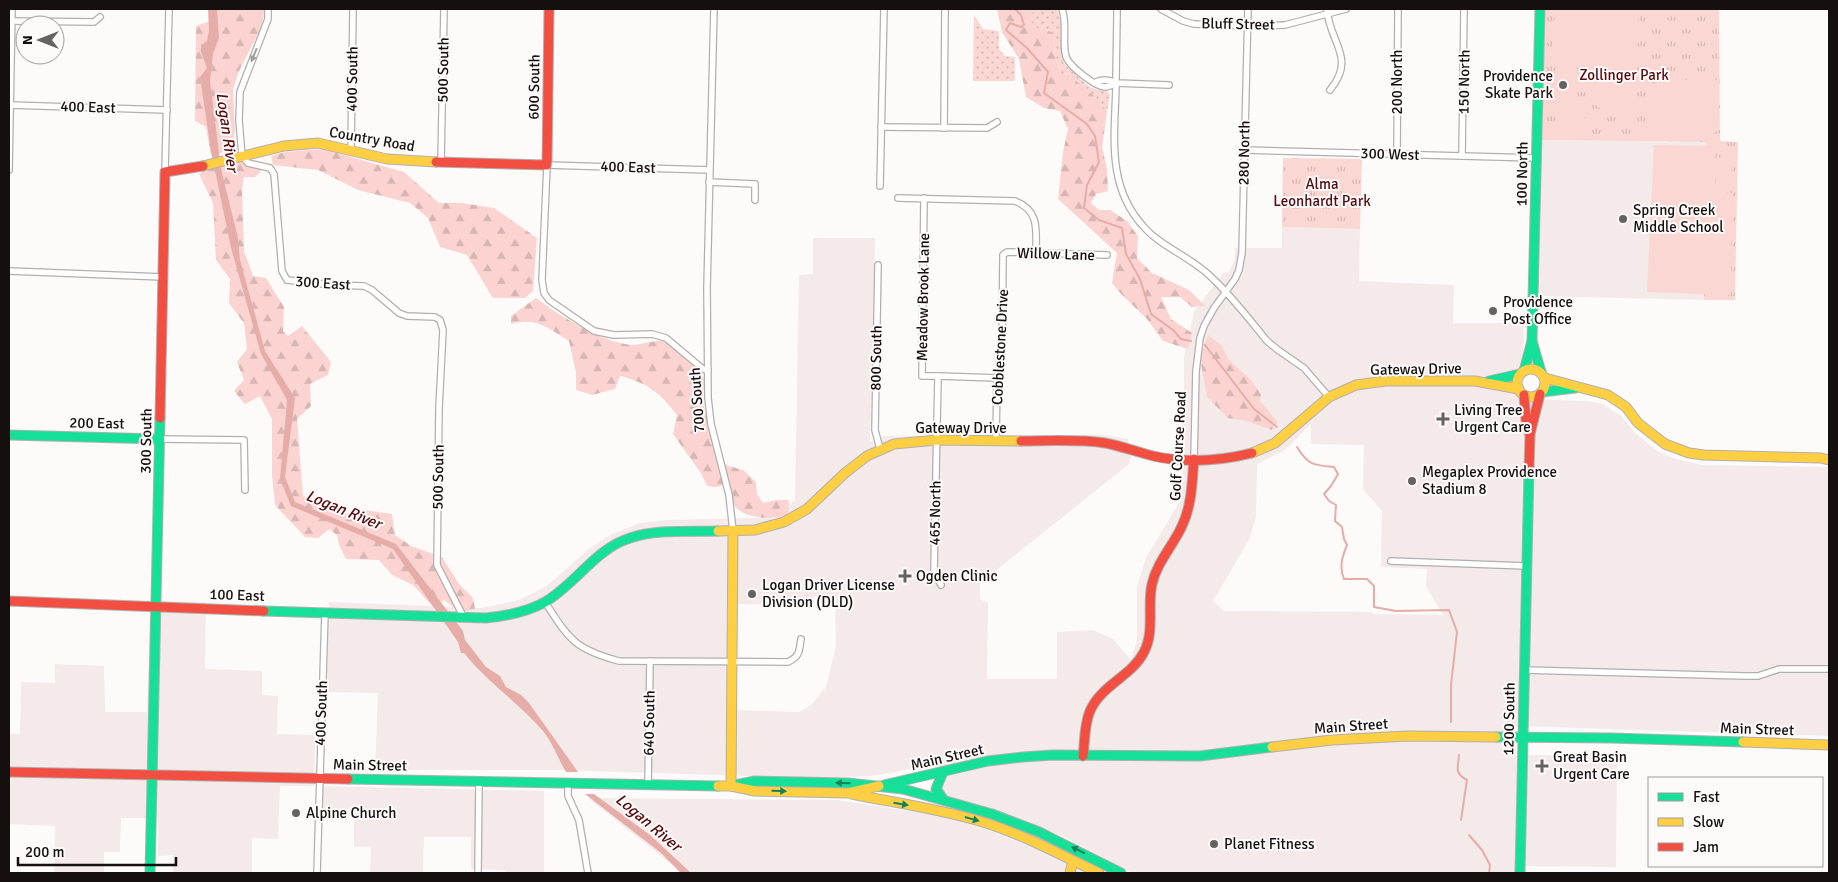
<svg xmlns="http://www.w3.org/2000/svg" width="1838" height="882" viewBox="0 0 1838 882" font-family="Signika,sans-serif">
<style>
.built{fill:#f3eae9;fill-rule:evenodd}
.grass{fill:url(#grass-dots)}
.forest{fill:url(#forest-firs)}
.park{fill:url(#park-tufts)}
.garden{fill:#fad7d3}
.water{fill:#e6ada8}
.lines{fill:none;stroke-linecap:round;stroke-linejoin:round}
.stream{stroke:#e6ada8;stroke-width:2}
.street-casing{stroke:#b2afae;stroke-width:8}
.fast-casing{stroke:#b2afae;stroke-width:11}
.slow-casing{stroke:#b2afae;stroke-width:11}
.jam-casing{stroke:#b2afae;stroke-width:11}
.street{stroke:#fffefe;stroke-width:5.5}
.fast{stroke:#16e098;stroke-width:9}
.slow{stroke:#ffcf43;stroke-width:9}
.jam{stroke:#f24e42;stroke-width:9}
.oneway{fill:#a19f9e}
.oneway2{fill:#16825a}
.poi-dot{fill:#666261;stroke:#fdfaf9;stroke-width:2}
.labels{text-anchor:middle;stroke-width:4;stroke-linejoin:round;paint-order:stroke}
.street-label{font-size:15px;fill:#15100f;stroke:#fdfaf9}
.park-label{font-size:15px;fill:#540a0f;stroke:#fdfaf9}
.poi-label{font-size:15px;fill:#15100f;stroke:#fdfaf9;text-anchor:start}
.water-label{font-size:16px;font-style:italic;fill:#550b0f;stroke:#fdfaf9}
</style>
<defs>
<pattern id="grass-dots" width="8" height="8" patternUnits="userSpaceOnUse" patternTransform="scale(1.25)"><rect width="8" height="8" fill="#fad7d3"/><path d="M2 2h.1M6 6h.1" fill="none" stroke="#d5b8b4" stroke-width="1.8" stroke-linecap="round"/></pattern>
<pattern id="forest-firs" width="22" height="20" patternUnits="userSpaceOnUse" patternTransform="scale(1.25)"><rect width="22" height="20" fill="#fbd4d1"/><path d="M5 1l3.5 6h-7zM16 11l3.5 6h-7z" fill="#d6b5b2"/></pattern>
<pattern id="park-tufts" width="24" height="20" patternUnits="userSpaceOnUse" patternTransform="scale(1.25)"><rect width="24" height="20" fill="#fad7d3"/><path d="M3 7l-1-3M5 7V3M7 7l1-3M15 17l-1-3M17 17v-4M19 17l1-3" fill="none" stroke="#d5b8b4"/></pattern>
</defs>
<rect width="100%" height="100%" fill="#fcfbfa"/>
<g class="built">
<polygon points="1542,140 1706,142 1704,300 1539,296"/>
<path d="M1282,227l78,2 -1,52 95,4 -1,38h71l-1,41 -6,9v19l5,7 66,2 14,3 19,12 15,18 23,18 17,7 25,6 128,2v269l-313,-10v29l101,1 -1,111 -99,-1 -1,7h-384l-67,-36 -60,-23 -63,-19 -3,-7v-27l-43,11 -26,4 -57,2 -253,-8h-185l3,-77 -51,-1 2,-90 153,6 37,-8 28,-14 43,-38 20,-13 30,-12 26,-3 92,-2 37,-17 4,-226 14,-1v-36h62l-5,204 14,-6 220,-1 24,4 3,18 -2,7 -149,119v16l8,4 -1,76h70v-47l36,-2 20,9 18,21 6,-20v-53l9,-29 34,-57 3,-32 1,-112 10,-45 29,-39 6,-1 6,-13v-11h47zM1311,424v20l53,1 -1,44 19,22 -1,56 46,2 -1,17 17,29 -71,-1v-2l-148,-1 -11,-10 36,-61 7,-23 1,-53 28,-14zM819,594l16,1 1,51 -10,41 -15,18 -12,7 -63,-2 2,-106 59,1z"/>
<polygon points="150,601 206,602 205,669 262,671 262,695 278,696 277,734 315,735 314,786 280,786 278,839 252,838 252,873 173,873 173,855 158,856 158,818 121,818 120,852 104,852 104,873 54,873 55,826 9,824 9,734 20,734 21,682 55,683 55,664 104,666 105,712 147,712"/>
<polygon points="322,786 544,791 544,873 506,873 505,870 471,869 471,837 424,837 423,873 370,873 371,847 354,847 354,809 321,808"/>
<polygon points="588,798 837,800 956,818 1047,853 1088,873 679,873 671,864"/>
</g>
<g class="grass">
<polygon points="1037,9 1057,9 1062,24 1061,53 1064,64 1091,88 1107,91 1110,94 1107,112 1102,105 1061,74 1055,55 1053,33 1045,29 1033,28 1030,14"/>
<polygon points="974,15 983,29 999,31 999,49 1005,56 1015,57 1015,81 973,81"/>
</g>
<g class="forest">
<polygon points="216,9 265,9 261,28 239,71 233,89 235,131 231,150 211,156 206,127 195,121 196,26 216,19"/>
<path d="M997,9h40l-6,5 2,14 12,1 8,4 2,22 6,19c17,5 36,23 46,38l-5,35 5,22 1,22 -12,3 -5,9 8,7h11l17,11 11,15 -1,22 15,15 37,17 16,16 -13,1 -12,-10h-19l10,22 21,14 -4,16 -25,-8 -16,-22 -26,-25 -9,-11 5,-30 -59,-54 5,-47 5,-23 -8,-18 -16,-3 -18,-11 -7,-38 -17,-27z"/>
<polygon points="323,149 404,172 439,203 462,203 494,208 537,238 533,291 525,298 493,298 467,255 440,247 428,218 410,203 358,190 318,170 273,165 271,156 285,152"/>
<polygon points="222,161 253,163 261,171 255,177 244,177 242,189 244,251 253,276 266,278 284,307 283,331 288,336 302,326 331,362 328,375 310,384 311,406 297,419 303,496 328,505 341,516 358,509 392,514 395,535 411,546 442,557 459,584 473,598 475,609 460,612 444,600 434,608 413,585 392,575 379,560 346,559 339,545 337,535 329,529 318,538 305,537 275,505 272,475 272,419 260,396 245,404 234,391 244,380 237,362 247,349 244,323 229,303 230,279 216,260 213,203 199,174"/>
<path d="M536,298c22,17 67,45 96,47 10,0 21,-5 31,-4 16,3 32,26 42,38l-3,22 12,33 2,25 13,7 14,4 13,12 1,12 6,9 13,-3h13l-1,16c-19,3 -44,4 -56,-13 -4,-4 -5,-13 -7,-18l-9,2 -9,-1 -6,-13 -28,-39 4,-19c-17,-22 -29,-32 -57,-39l-5,13 -23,6 -16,-5v-17l-7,-32c-21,-13 -32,-24 -58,-17v-8z"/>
<polygon points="1208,335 1222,346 1229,360 1252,381 1261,395 1260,401 1278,422 1272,430 1246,421 1228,418 1207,397 1200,357"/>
</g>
<g class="park">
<polygon points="1545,9 1719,9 1720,141 1738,142 1735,300 1704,300 1706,142 1542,140"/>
<polygon points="1283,158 1362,159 1360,229 1282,227"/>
</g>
<g class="garden">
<polygon points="1558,9 1639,9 1637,59 1634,63 1552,62 1554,20"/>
<polygon points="1661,20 1680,21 1679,30 1660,29"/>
<path d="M1629,64l3,4 -1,47c-33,-1 -49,-13 -47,-47z"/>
<polygon points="1567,68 1572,70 1575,80 1574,91 1568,97 1568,100 1582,101 1582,109 1591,140 1555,140 1556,110 1552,109 1553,71"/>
<polygon points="1659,80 1719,80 1719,129 1705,140 1652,140 1652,87"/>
<polygon points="1654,145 1715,146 1715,192 1732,193 1731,295 1647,292"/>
<polygon points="1716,157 1732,158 1731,190 1716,190"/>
</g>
<g class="water">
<path d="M208,9h9l2,29 -6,16 -3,27 11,88 17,69 2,22 25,91 30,47 -10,79 10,25 101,42 67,87 2,9 21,27 14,9 6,11 15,8 8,8 49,69h-12c-8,-13 -13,-29 -23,-41 -24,-28 -55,-48 -79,-78h-3l-3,-11 -65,-93 -102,-43 -11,-27 7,-79 -26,-46 -30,-106 -20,-97 -11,-74 7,-9 -6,-16v-7l6,-4 2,-11z"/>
<polygon points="585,794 594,794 650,835 691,873 681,873 661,853"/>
</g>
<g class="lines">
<g class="stream">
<polyline points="1002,9 1015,9 1021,15 1024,25 1021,27 1010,23 1006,30 1027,48 1048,72 1044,93 1087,124 1095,136 1099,162 1087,185 1084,208 1099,220 1122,228 1126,254 1140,279 1151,314 1173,330 1181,339 1191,341"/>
<polyline points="1205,345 1254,409 1277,427"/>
<path d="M1297,447c11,18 16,18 37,20l4,7 -7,12 -7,8 5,7 7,4 -1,16 7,6 2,12 3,6c-5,12 -8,22 -3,34h23l7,7v21l22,4 53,-1 8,22 -6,53v37"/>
<path d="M1459,755c-1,13 -5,18 8,25l-6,40"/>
<polyline points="1469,835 1482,850 1490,865 1489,873"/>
</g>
<defs>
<g id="street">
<polyline points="268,9 268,19 240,92 239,120 242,156 248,163 270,168 274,174 282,271 287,280 332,285 364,286 372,290 399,313 407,316 435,317 440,320 443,330 439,408 437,565 464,618"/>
<polyline points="714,9 707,288 708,398 711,424 729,495 733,531"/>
<path d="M1062,9c6,15 -1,39 5,50 5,9 29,28 38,28 4,0 7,-2 11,-4"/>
<path d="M1117,9c0,25 -1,50 -1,76 -1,50 -10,100 27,141 18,21 46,30 66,49 22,20 40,44 58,66l11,9 26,18 25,29"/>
<polyline points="1161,9 1183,21 1194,24 1248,26 1285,25 1346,9"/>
<path d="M1327,9c2,34 30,48 3,81"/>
<polyline points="12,21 94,22 100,17"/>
<path d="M1094,83c8,-4 13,-4 22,0l53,2"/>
<polyline points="9,105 167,110"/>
<polyline points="881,127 987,128 997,122"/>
<polyline points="944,128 945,9"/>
<polyline points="351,150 353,9"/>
<polyline points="1244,150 1537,158"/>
<polyline points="1397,154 1398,9"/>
<polyline points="1462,156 1464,9"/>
<polyline points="441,162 444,9"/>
<polyline points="9,170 12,9"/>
<polyline points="165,172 169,9"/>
<polyline points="709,182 755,184 755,200"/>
<polyline points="880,186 884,9"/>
<path d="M898,198l117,3c25,10 21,29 21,52"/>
<polyline points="924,198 922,376 938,376 934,572 941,585"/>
<polyline points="878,265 875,430 880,449"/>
<polyline points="9,271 163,277"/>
<polyline points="708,371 703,369 666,338 652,334 614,335 594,331 549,300 544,293 542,280 547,165 709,170"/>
<polyline points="938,376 997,378"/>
<polyline points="159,439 244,440 245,490"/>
<polyline points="996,441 997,378 1002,355 1003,255 1007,252 1107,255"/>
<polyline points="1194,459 1196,371 1200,338 1204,326 1214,308 1235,279 1239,270 1242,253 1248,9"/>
<polyline points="1391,561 1527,566"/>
<path d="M545,602c24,37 29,47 74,59l169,1c12,-6 11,-10 13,-23"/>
<polyline points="1524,670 1745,676 1758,676 1779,669 1829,669"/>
<polyline points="568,783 568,796 579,820 588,873"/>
<polyline points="648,784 650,661"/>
<polyline points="317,873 325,612"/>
<polyline points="478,873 479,781"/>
</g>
<g id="fast">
<polyline points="1532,341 1541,372"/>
<polyline points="1524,371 1532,341 1540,9"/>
<polyline points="1489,381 1520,374"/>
<polyline points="1542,392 1575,388"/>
<polyline points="9,435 159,439"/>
<path d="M264,611l222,7c20,-2 41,-6 59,-16 31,-18 50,-53 85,-64 27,-9 59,-6 88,-7"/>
<polyline points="1496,737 1611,738 1743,742"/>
<polyline points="943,772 936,789 943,799"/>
<polyline points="348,779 718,786"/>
<polyline points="735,785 755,781 848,783 903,789 992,814 1039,832 1121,873"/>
<polyline points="884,785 988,761 1023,757 1053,755 1200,756 1272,747"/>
<polyline points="150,873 160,418"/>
<polyline points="1520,873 1529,470"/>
</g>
<g id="slow">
<polyline points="203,166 284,146 318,143 387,159 436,162"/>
<circle cx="1531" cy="383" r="14"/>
<polyline points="1545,378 1608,395 1626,407 1638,423 1665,444 1689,453 1704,455 1821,458 1829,460"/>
<polyline points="1252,453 1275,443 1329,397 1356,385 1385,381 1475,381 1519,389"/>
<polyline points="718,531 755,530 784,522 807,509 845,473 867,456 894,444 937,440 1021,441"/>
<polyline points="1743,742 1829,745"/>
<polyline points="1272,747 1332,740 1408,736 1496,737"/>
<polyline points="718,786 731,786 755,791 848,793 879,786"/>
<polyline points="731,786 733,531"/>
<path d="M852,794c44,9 88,15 131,28 41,13 78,33 116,51"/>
<polyline points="1070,873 1073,861"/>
</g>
<g id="jam">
<polyline points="436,162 547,165 549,9"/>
<polyline points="1524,395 1526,421 1530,435 1529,470"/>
<polyline points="160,418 165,172 203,166"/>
<polyline points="1530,434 1540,394"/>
<path d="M1021,441c27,0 57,-2 84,2 16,3 32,9 48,13 32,7 67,5 99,-3"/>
<polyline points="9,601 264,611"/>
<path d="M1083,756c2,-15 1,-31 7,-45 11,-26 42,-35 54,-59 11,-21 3,-46 8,-68 5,-22 21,-38 30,-58 10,-21 10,-44 12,-67"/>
<polyline points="9,772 348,779"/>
</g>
</defs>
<use href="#street" class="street-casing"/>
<use href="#fast" class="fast-casing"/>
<use href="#slow" class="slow-casing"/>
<use href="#jam" class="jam-casing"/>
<use href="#street" class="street"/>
<use href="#fast" class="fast"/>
<use href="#slow" class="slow"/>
<use href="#jam" class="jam"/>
</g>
<defs><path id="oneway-solid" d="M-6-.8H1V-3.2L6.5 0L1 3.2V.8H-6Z" transform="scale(1.25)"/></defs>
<use class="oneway" href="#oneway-solid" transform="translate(254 55) rotate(112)"/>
<g class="oneway2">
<use href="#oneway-solid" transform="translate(843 783) rotate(-178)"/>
<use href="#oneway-solid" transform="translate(779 791) rotate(1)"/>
<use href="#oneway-solid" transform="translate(901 804) rotate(9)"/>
<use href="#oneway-solid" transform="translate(972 819) rotate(16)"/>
<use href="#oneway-solid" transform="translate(1078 850) rotate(-154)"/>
</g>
<g class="poi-dot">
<circle cx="1563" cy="85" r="5"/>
<circle cx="1623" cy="219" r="5"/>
<circle cx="1493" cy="311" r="5"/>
<path d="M1440.5 411.5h5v5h5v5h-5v5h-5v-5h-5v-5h5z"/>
<circle cx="1412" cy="481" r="5"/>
<path d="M902.5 568.5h5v5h5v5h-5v5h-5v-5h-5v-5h5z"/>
<circle cx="752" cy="594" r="5"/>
<path d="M1539.5 758.5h5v5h5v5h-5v5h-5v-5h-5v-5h5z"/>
<circle cx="296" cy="813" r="5"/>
<circle cx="1214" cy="844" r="5"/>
</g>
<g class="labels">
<g class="street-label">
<text transform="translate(1238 24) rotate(1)" y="5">Bluff Street</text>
<text transform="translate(443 70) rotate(-89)" y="5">500 South</text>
<text transform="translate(352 79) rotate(-89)" y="5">400 South</text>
<text transform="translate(1397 82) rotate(-90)" y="5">200 North</text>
<text transform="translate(1464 82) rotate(-89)" y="5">150 North</text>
<text transform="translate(534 87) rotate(-89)" y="5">600 South</text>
<text transform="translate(88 107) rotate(2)" y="5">400 East</text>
<text transform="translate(372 139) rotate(10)" y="5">Country Road</text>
<text transform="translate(1244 153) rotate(-89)" y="5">280 North</text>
<text transform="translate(1390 154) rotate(2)" y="5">300 West</text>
<text transform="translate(628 167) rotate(2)" y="5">400 East</text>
<text transform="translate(1522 174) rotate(-89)" y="5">100 North</text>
<text transform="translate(1056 254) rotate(2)" y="5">Willow Lane</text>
<text transform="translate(323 283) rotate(4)" y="5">300 East</text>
<text transform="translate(923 297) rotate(-89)" y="5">Meadow Brook Lane</text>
<text transform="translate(1000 347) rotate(-87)" y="5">Cobblestone Drive</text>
<text transform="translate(876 358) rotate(-89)" y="5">800 South</text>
<text transform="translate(1416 369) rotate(-1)" y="5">Gateway Drive</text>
<text transform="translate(697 400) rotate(-94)" y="5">700 South</text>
<text transform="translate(97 423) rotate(1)" y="5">200 East</text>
<text x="961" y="433">Gateway Drive</text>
<text transform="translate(146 441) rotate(-89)" y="5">300 South</text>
<text transform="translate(1178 446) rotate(-87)" y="5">Golf Course Road</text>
<text transform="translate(438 477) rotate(-89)" y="5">500 South</text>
<text transform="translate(935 513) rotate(-89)" y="5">465 North</text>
<text transform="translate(237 595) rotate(2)" y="5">100 East</text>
<text transform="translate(321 713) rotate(-88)" y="5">400 South</text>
<text transform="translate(1509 719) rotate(-89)" y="5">1200 South</text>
<text transform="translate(649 723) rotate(-89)" y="5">640 South</text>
<text transform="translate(1351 726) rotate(-4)" y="5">Main Street</text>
<text transform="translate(1757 729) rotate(2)" y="5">Main Street</text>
<text transform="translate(947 757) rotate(-13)" y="5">Main Street</text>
<text transform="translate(370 765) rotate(1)" y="5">Main Street</text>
</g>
<g class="park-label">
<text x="1624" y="80">Zollinger Park</text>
<text x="1322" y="189">Alma<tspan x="1322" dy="17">Leonhardt Park</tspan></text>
</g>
<g class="poi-label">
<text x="1553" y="81" text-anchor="end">Providence<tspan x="1553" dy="17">Skate Park</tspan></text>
<text x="1633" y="215">Spring Creek<tspan x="1633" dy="17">Middle School</tspan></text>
<text x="1503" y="307">Providence<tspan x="1503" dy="17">Post Office</tspan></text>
<text x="1454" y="415">Living Tree<tspan x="1454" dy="17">Urgent Care</tspan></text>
<text x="1422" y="477">Megaplex Providence<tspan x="1422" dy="17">Stadium 8</tspan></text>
<text x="916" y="581">Ogden Clinic</text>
<text x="762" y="590">Logan Driver License<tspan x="762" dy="17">Division (DLD)</tspan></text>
<text x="1553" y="762">Great Basin<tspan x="1553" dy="17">Urgent Care</tspan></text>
<text x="306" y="818">Alpine Church</text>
<text x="1224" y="849">Planet Fitness</text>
</g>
<g class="water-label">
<text transform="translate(228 132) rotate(82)" y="6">Logan River</text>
<text transform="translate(344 509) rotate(22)" y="6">Logan River</text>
<text transform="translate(649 822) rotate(40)" y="6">Logan River</text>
</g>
</g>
<rect width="1838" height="882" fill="none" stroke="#15100f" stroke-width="20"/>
<rect x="1648" y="777" width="175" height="90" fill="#fdfaf9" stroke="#a09c9b"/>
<rect x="1658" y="793" width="25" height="8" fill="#16e098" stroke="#a09c9b"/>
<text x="1693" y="802" font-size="15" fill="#15100f">Fast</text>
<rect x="1658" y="818" width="25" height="8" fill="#ffcf43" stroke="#a09c9b"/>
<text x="1693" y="827" font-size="15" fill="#15100f">Slow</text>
<rect x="1658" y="843" width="25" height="8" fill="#f24e42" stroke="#a09c9b"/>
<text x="1693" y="852" font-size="15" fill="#15100f">Jam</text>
<g transform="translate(40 40) rotate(270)"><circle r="24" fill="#fdfaf9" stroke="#a09c9b"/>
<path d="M0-4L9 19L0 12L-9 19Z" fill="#666261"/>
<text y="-8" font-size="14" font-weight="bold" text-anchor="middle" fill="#15100f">N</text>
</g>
<path d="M18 857v8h158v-8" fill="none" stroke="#15100f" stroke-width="2.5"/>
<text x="25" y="857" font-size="15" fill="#15100f" stroke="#fdfaf9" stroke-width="4" paint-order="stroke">200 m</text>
</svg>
